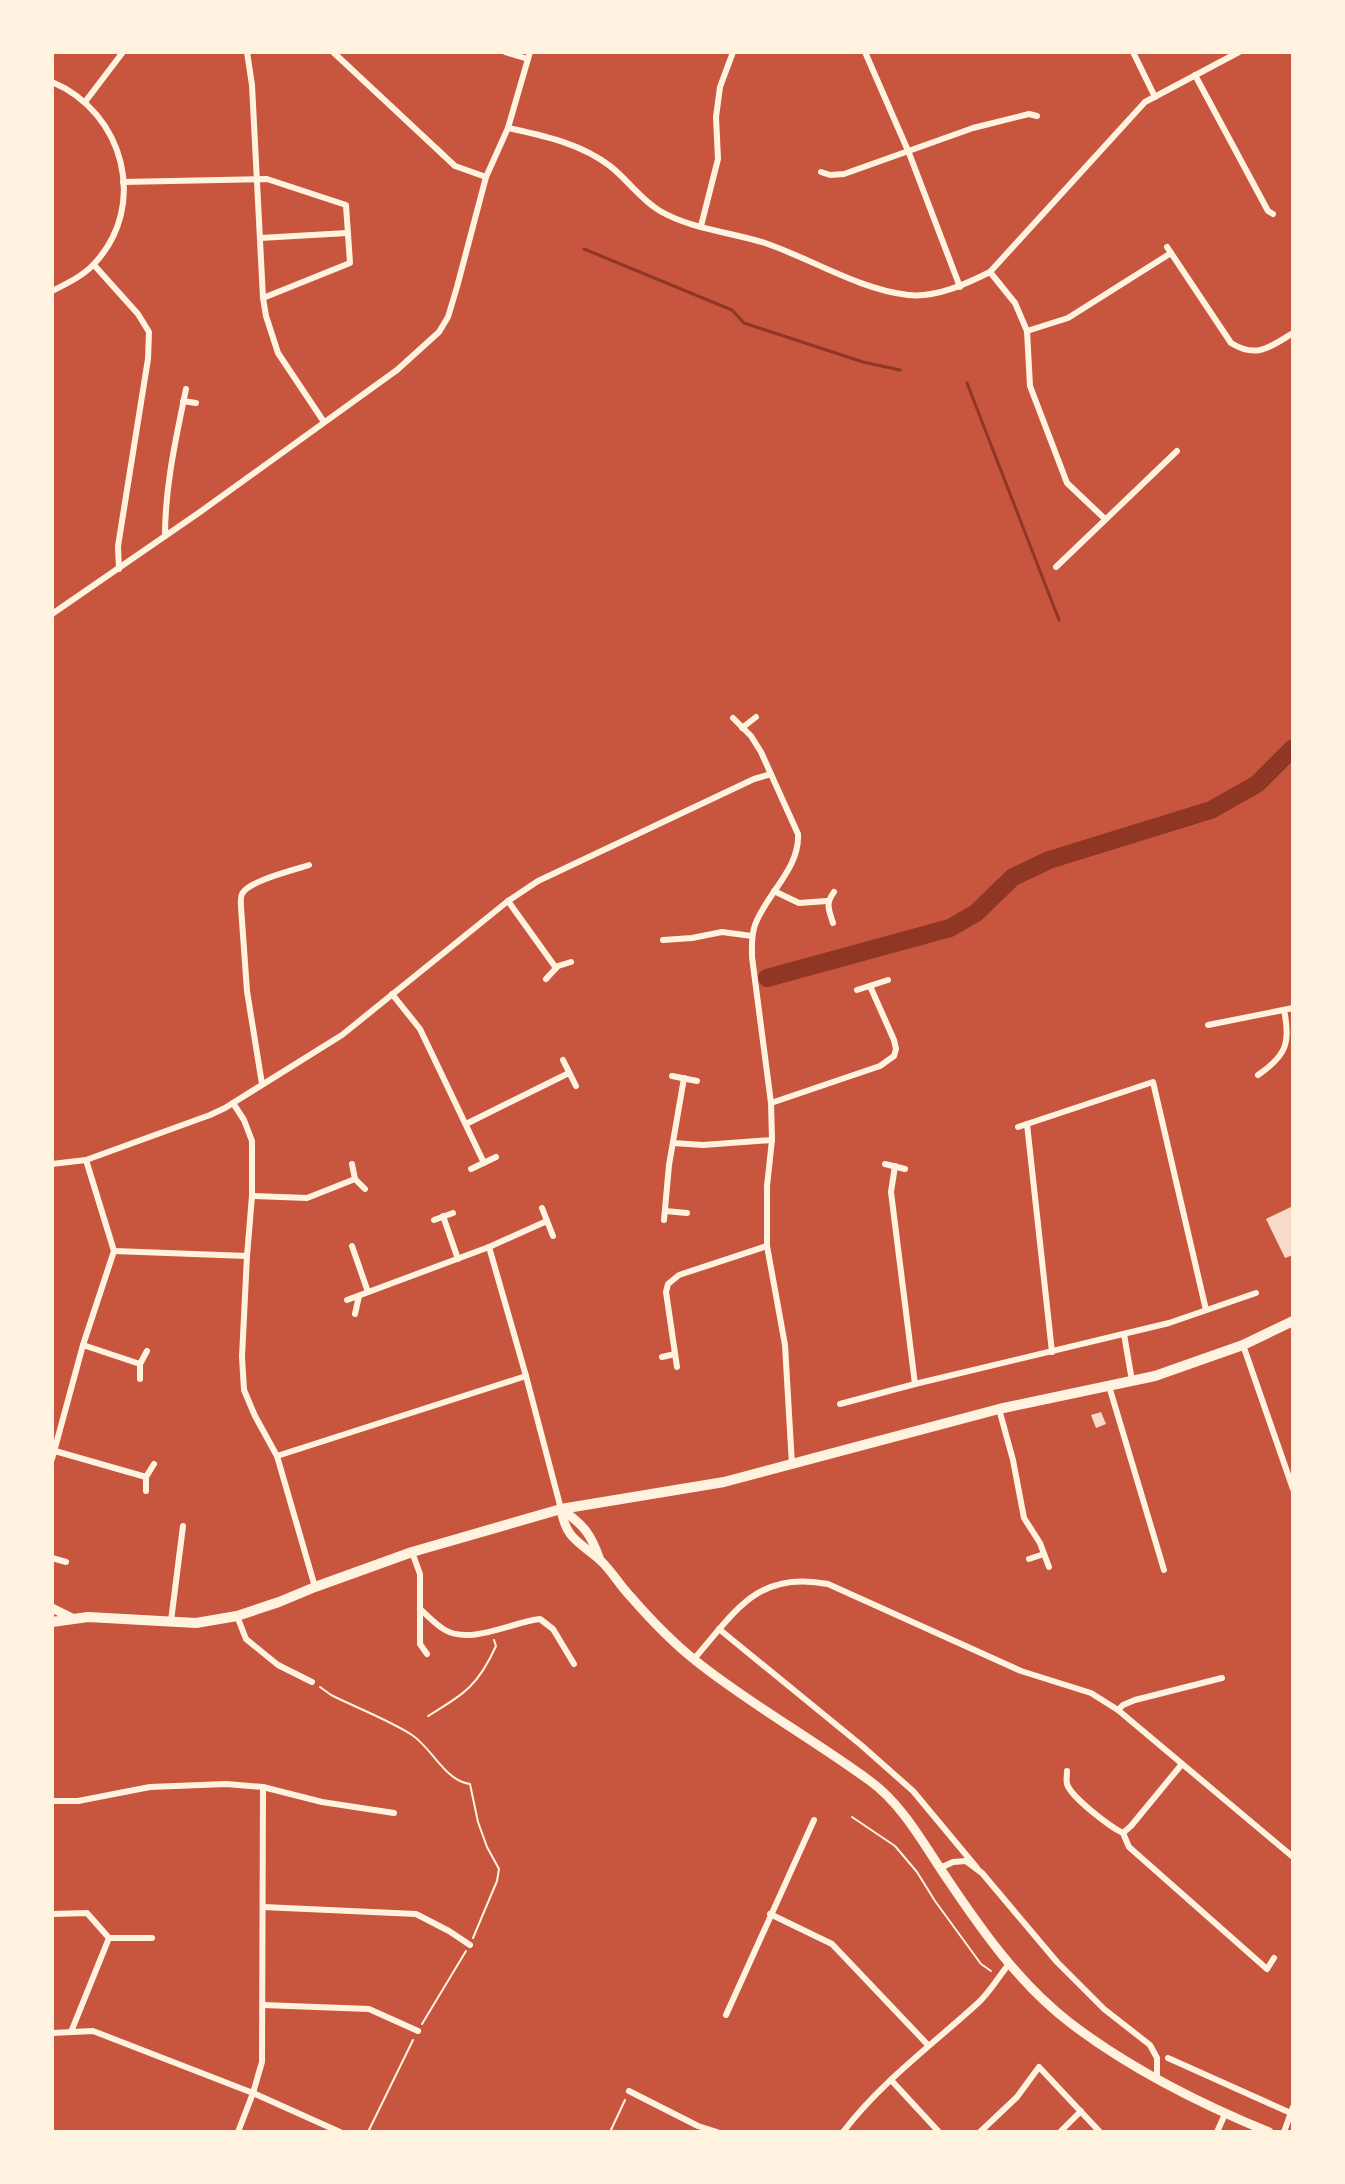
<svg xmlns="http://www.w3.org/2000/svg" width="1345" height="2184" viewBox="0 0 1345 2184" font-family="Helvetica,sans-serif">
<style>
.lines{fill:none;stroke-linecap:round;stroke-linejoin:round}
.stream{stroke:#8f3625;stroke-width:3}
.river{stroke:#8f3625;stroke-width:18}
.building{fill:#f7dbc8}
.path{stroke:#fff3e0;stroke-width:2}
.minor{stroke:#fff3e0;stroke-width:6}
.primary{stroke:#fff3e0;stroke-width:9}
.trunk{stroke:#fff3e0;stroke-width:10}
</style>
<rect width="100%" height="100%" fill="#c8553d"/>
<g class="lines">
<g class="stream">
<polyline points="584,249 732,310 744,323 863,362 900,370"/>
<polyline points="967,383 1059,620"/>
</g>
<polyline class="river" points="767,978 950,928 976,913 1013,877 1049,860 1211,810 1257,784 1293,748"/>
</g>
<g class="building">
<polygon points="1293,1206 1293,1255 1285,1258 1266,1219"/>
<polygon points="1101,1412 1106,1424 1096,1428 1091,1415"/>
</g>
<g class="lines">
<g class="path">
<path d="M320,1687l11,8c26,13 58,25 81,40 20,13 33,46 58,49l8,38 9,25 12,22 -2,12 -24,57"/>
<path d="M428,1716c36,-22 50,-30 68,-70l-2,-6"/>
<polyline points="852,1817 895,1846 917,1872 935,1901 981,1964 991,1971"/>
<polyline points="422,2024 466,1951"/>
<polyline points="368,2132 413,2040"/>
<polyline points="610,2132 625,2100"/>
</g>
<g class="minor">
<polyline points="247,52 252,85 263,298 266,316 278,353 324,422"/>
<polyline points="333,52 455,166 486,177"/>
<polyline points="505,52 528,59"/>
<polyline points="865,52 909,153 960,287"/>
<polyline points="1133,52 1155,97"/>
<polyline points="1195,75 1268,211 1273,214"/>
<path d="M52,82c72,30 97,124 42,182 -11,12 -28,20 -42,27"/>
<polyline points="85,102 123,52"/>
<path d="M508,128c36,8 72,15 102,38 18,14 30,33 50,45 31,18 70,21 105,32 47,16 93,46 143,52 28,3 58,-11 82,-23l155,-170 94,-50"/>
<polyline points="821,172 830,175 844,174 973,128 1029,114 1037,116"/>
<polyline points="123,182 267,179 346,205 350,263 263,298"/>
<polyline points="701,226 718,159 716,117 720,87 733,52"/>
<polyline points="260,238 347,233"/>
<path d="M1167,247l64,96c26,16 39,4 62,-10"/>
<polyline points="94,265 138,314 149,332 148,359 118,546 119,569"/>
<polyline points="990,272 1015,303 1027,331 1068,318 1171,253"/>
<polyline points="1027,331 1030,386 1067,483 1105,519"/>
<polyline points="183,401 196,403"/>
<path d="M165,536c0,-50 11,-98 21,-147"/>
<polyline points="1056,567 1177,451"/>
<polyline points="52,614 200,512 397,370 439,332 448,317 457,287 486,177 508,128 530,52"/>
<path d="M733,718l18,18 10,16 37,82c2,35 -32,60 -43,91 -4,11 -3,22 -3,32l19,146 1,37 -5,46v60l18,99 7,120"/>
<polyline points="742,728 756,717"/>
<polyline points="774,891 799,903 827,901"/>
<polyline points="508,901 556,968"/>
<path d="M833,923c-4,-13 -8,-19 1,-31"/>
<polyline points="663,940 692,938 722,932 752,936"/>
<polyline points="546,979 558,966 571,962"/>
<polyline points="857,990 888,980"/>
<polyline points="392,994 420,1029 484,1163"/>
<polyline points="1208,1025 1293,1008"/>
<polyline points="563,1060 576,1086"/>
<path d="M1258,1075c28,-19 33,-32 26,-65"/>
<polyline points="672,1076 697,1081"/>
<path d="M262,1084l-15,-93 -6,-84c0,-4 -1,-9 1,-13 6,-13 53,-24 67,-29"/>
<polyline points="233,1103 244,1120 252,1141 252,1196 247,1256 242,1357 244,1390 255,1416 277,1456 315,1587"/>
<polyline points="771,1103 880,1066 894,1056 896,1049 894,1040 870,986"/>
<polyline points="466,1124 569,1073"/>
<polyline points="1027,1124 1052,1352"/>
<polyline points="1018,1127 1153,1082 1206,1310"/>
<polyline points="673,1143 703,1145 772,1140"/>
<polyline points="52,1164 86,1160 210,1115 225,1108 342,1035 508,901 538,881 754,779 771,774"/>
<polyline points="352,1164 355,1179 365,1189"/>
<polyline points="885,1164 905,1169"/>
<polyline points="895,1166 891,1192 915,1384"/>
<polyline points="471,1169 496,1157"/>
<polyline points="252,1196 307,1198 355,1179"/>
<polyline points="542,1208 553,1236"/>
<polyline points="665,1211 687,1213"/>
<polyline points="443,1216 458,1259"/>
<polyline points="434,1220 453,1213"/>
<polyline points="664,1220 669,1165 684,1078"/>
<polyline points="352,1246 368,1292"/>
<polyline points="489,1247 526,1376 561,1509"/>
<polyline points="114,1251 247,1256"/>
<polyline points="347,1300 489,1247 547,1221"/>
<polyline points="355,1314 359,1296"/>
<polyline points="1124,1334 1132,1381"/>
<polyline points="83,1345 140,1364"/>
<polyline points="1243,1345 1293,1489"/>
<polyline points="662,1357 675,1354"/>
<polyline points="677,1367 666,1292 668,1284 679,1275 767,1246"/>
<polyline points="140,1379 140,1364 147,1351"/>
<polyline points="1109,1386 1164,1570"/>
<polyline points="840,1404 915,1384 1169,1323 1256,1293"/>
<polyline points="999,1409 1013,1460 1024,1518 1040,1543 1049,1567"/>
<polyline points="55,1451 146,1477"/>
<polyline points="277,1456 526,1376"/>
<polyline points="52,1459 83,1345 114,1251 86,1160"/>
<polyline points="146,1491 146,1477 154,1464"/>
<polyline points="412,1552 420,1574 420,1644 427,1654"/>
<polyline points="52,1558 66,1562"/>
<polyline points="1029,1559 1044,1554"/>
<path d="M420,1609c8,7 16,16 25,21 26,15 67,-8 95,-11l13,10 21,35"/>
<polyline points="237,1616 246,1639 278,1665 312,1682"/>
<polyline points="171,1621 183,1526"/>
<polyline points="719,1629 861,1745 913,1791 977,1868"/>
<path d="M694,1659c41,-47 63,-89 134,-75l193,87 70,22 27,17 175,147"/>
<polyline points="1118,1710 1123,1705 1135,1700 1222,1678"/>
<path d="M1067,1771c0,4 -1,9 0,13 4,13 43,43 56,49l6,14 138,122 7,-11"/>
<polyline points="52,1801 78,1801 150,1787 226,1784 263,1787 322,1802 394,1813"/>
<polyline points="1123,1833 1131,1826 1182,1764"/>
<polyline points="940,1868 953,1862 966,1861 982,1873 1057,1962 1104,2009 1150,2045 1157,2058 1157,2080"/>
<polyline points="263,1907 416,1914 449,1931 470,1945"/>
<polyline points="52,1914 87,1913 109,1938 152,1938"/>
<polyline points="770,1914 832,1944 928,2045"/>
<polyline points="263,2005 369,2009 418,2031"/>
<polyline points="726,2015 814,1820"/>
<polyline points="71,2032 109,1938"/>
<polyline points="52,2033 93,2031 253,2093 340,2132"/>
<polyline points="1168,2058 1293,2114"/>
<polyline points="891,2080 939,2132"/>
<polyline points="629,2091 698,2126 717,2132"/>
<polyline points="238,2132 253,2093 262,2062 263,1787"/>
<path d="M843,2132c38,-50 89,-87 135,-129 12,-11 21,-27 31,-39"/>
<polyline points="980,2132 1017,2097 1039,2067 1100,2132"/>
<polyline points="1060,2132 1081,2111"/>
<polyline points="1217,2132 1225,2114"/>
<polyline points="1284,2132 1293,2107"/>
</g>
<g class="primary">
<path d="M561,1509c5,31 19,33 39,51 12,11 20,26 31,37 20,23 41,45 65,64 55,44 117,78 174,120 34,25 54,64 78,99 35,52 71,103 121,142 61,47 129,81 200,110"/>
<path d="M561,1509c23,16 30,25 39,51"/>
<polyline points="52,1608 72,1618"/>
</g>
<polyline class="trunk" points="52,1622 88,1617 196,1623 237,1616 279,1602 315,1587 412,1552 561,1509 724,1482 999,1409 1155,1376 1243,1345 1293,1321"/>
</g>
<rect width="1345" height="2184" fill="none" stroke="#fff3e0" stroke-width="108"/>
</svg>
